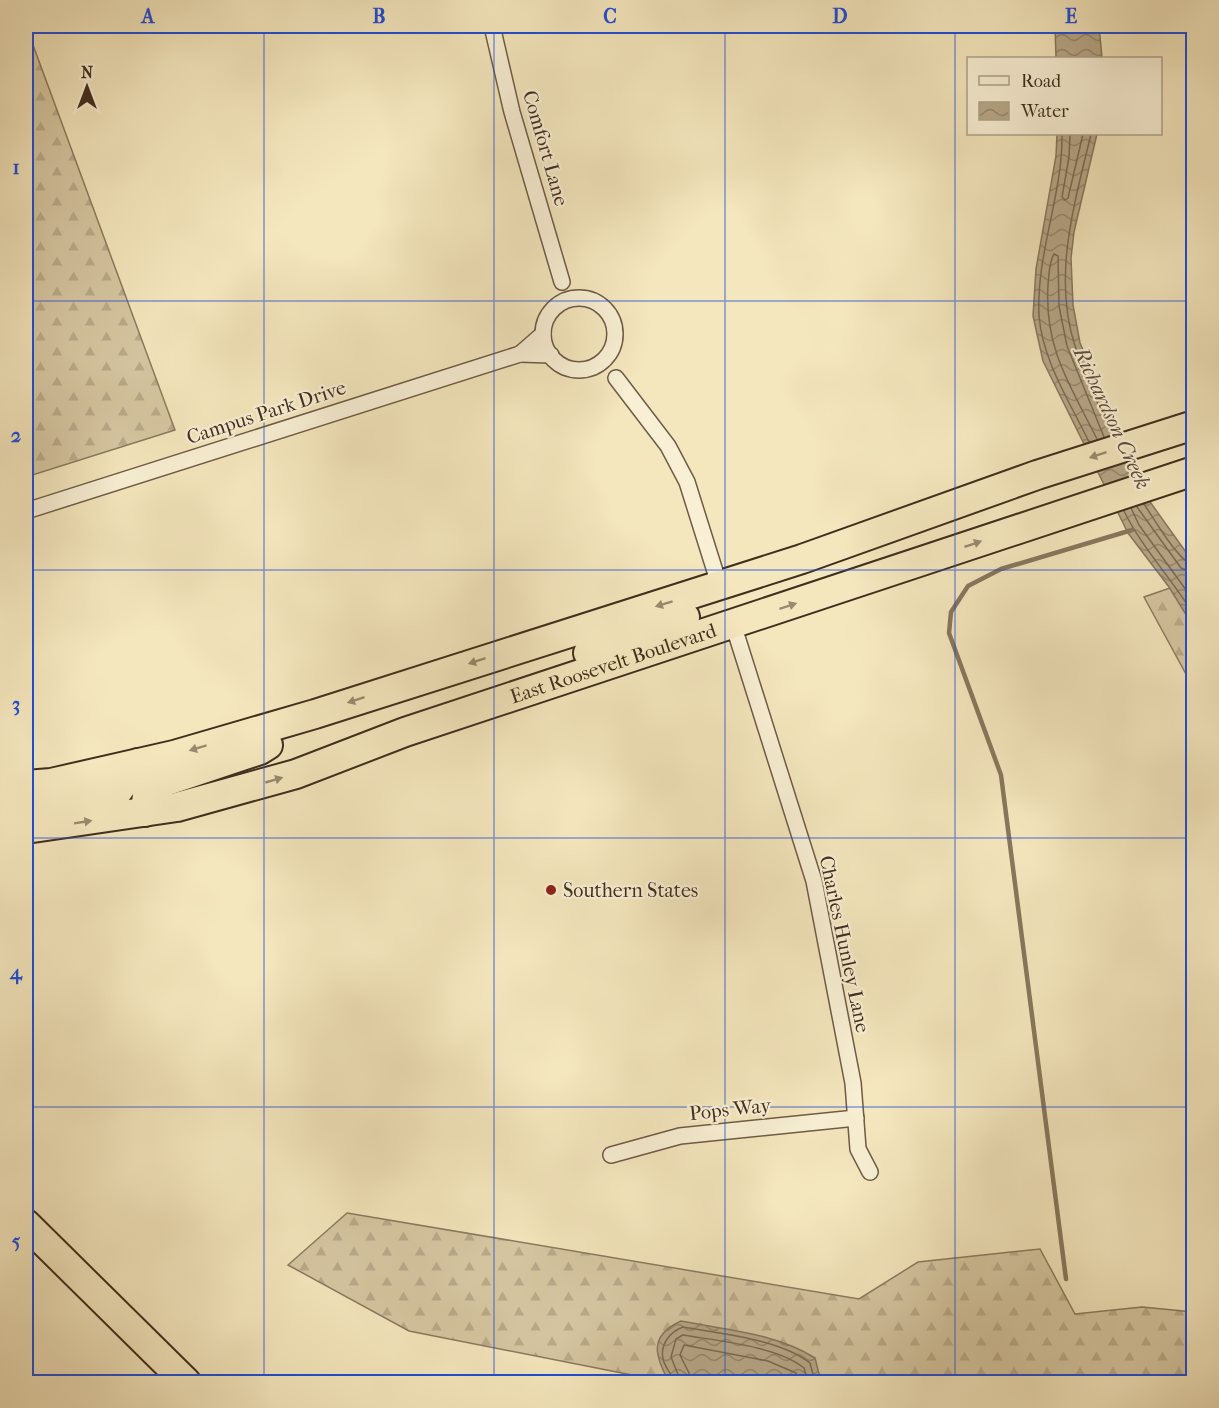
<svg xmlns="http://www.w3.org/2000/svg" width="1219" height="1408" viewBox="0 0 1219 1408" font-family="'IM FELL French Canon',serif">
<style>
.forest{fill:url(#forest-firs);stroke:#8c7a60;stroke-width:1.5}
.water{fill:url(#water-waves);stroke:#88775d;stroke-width:1.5}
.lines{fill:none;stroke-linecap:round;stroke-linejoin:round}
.shore{stroke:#7c6a52;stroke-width:1.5}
.stream{stroke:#88775d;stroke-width:4.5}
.street-casing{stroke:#6e5c46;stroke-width:18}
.highway-casing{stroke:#412e1e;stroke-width:32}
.street{stroke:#f8efd4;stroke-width:15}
.highway{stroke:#f4e6bd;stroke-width:28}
.oneway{fill:#9a8a6e}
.grid{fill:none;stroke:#1d4ed8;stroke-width:1.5;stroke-opacity:0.55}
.poi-dot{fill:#8f2418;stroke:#f8efd4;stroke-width:2}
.labels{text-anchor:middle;stroke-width:4.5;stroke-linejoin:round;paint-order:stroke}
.street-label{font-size:20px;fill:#412e1e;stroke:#f8efd4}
.poi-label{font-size:20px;fill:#412e1e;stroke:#f8efd4;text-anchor:start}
.water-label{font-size:21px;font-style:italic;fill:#5e4c38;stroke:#f8efd4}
.neatline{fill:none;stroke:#1d4ed8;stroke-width:2}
.grid-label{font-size:20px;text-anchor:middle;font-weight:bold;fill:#1d4ed8}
</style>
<defs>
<pattern id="forest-firs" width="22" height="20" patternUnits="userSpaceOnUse" patternTransform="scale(1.5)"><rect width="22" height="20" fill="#d6c7a2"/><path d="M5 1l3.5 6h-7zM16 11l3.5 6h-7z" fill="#b9ab8b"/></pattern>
<pattern id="water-waves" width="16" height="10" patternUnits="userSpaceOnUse" patternTransform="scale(1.5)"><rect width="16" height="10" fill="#b7a787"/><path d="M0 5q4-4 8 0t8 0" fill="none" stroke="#96886e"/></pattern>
</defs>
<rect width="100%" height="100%" fill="#f4e6bd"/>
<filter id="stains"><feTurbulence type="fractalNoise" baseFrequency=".00333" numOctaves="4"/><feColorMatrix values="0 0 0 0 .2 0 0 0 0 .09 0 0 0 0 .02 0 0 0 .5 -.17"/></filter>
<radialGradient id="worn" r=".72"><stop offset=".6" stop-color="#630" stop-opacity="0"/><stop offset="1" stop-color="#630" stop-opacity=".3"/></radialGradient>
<g class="forest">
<polygon points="26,26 175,430 26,477"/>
<polygon points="1193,580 1193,687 1144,597"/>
<polygon points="347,1213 859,1299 918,1262 1040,1249 1075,1314 1142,1307 1193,1312 1193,1382 641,1382 637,1376 409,1331 288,1265"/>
</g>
<g class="water">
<polygon points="1055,26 1099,26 1102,58 1056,58"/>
<polygon points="1057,134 1097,134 1074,232 1071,258 1073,305 1080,343 1148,499 1193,562 1193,626 1169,587 1128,533 1043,361 1033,316 1036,269 1056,156"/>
<path d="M681,1321c45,9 95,12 134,37l6,24h-152c-14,-26 -21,-46 12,-61z"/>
</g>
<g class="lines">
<g class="shore">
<path d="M1062,134c1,60 -26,120 -23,181 3,45 31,87 50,127"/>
<polyline points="1070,134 1069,157 1062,197 1065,200 1068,198 1083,134"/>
<path d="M1091,134c-16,68 -39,142 -16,212 9,30 24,59 37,89"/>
<path d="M1097,439c-27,-54 -53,-91 -49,-154 1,-10 1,-23 6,-31l4,2 1,50 8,40 37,91"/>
<path d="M1144,504c9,13 35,59 50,61"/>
<polyline points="1137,507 1181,568 1194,573"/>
<polyline points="1131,508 1139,525 1194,601"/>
<path d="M1124,511c18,37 48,68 70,104"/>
<path d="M674,1382c-2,-8 -9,-14 -11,-23 -3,-15 7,-27 20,-32 38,7 97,12 127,36l5,19"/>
<path d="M681,1382l-10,-25 5,-18 7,-4c35,6 94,11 121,33l4,14"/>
<polyline points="690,1382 689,1373 680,1355 684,1345 768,1361 796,1373 798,1382"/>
</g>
<polyline class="stream" points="1066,1279 1001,775 949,633 951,612 968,586 1001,569 1132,530"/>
<defs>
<g id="street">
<polyline points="492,26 512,112 562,282"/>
<circle cx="579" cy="334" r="36"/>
<polyline points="543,334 520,354 551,355"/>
<polyline points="616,378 668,446 687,482 719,584"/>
<polyline points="26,511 520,354"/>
<polyline points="733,624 814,881 853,1083 858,1149 870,1172"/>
<polyline points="611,1155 680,1136 856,1118"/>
</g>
<g id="highway">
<polyline points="588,653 685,617"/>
<polyline points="26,785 51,783 174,755 315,714 802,559 1037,475 1194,425"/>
<polyline points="26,810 116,794 138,763"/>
<polyline points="145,812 147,795 152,786 260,750 268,745"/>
<path id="s1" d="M26,829l151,-22 119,-33 109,-42 789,-261"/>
<polyline points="26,1224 186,1382"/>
</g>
</defs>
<use href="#street" class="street-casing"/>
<use href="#highway" class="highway-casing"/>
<use href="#street" class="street"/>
<use href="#highway" class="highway"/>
</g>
<defs><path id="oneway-solid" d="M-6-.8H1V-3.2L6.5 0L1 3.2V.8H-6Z" transform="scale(1.5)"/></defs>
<g class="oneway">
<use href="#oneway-solid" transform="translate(1098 455) rotate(162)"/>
<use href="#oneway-solid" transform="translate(973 544) rotate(-19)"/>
<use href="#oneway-solid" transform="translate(664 604) rotate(163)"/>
<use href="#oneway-solid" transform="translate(788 606) rotate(-18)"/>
<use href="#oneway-solid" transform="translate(477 661) rotate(162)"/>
<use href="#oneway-solid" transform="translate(356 700) rotate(162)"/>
<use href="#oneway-solid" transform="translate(198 748) rotate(163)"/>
<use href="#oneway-solid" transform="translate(274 780) rotate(-16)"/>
<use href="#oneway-solid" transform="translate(83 822) rotate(-9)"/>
</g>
<path class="grid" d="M264,26v1356M494,26v1356M725,26v1356M955,26v1356M26,301h1168M26,570h1168M26,838h1168M26,1107h1168"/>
<circle class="poi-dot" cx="551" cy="890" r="6"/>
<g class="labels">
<g class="street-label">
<text transform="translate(546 148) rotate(74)" y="7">Comfort Lane</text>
<text transform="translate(266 412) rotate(-18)" y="7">Campus Park Drive</text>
<text dy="7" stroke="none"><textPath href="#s1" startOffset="612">East Roosevelt Boulevard</textPath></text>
<text transform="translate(845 944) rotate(78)" y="7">Charles Hunley Lane</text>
<text transform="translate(730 1109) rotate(-6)" y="7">Pops Way</text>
</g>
<g class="poi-label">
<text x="563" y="897">Southern States</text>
</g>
<g class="water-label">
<text transform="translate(1112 418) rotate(65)" y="7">Richardson Creek</text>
</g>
</g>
<rect width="1219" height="1408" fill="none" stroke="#f4e6bd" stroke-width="66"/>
<rect x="967" y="57" width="195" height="78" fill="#f8efd4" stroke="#afa28b" stroke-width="1.5"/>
<rect x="979" y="76" width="30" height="9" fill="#f8efd4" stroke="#afa28b" stroke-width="1.5"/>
<text x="1021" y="87" font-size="18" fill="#412e1e">Road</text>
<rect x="979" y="102" width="30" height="18" fill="url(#water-waves)" stroke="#afa28b" stroke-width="1.5"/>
<text x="1021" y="117" font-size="18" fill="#412e1e">Water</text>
<g transform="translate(87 87)" stroke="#f8efd4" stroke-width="4.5" paint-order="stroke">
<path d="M0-4.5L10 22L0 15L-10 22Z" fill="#412e1e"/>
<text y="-9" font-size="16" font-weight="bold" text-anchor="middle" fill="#412e1e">N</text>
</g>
<rect x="33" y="33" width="1153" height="1342" class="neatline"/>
<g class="grid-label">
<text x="148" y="23">A</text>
<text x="379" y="23">B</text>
<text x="610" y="23">C</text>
<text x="840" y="23">D</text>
<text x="1071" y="23">E</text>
<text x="16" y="174">1</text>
<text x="16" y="442">2</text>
<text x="16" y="711">3</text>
<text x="16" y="979">4</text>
<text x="16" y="1248">5</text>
</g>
<rect width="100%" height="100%" filter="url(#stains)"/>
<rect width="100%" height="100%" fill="url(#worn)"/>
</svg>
